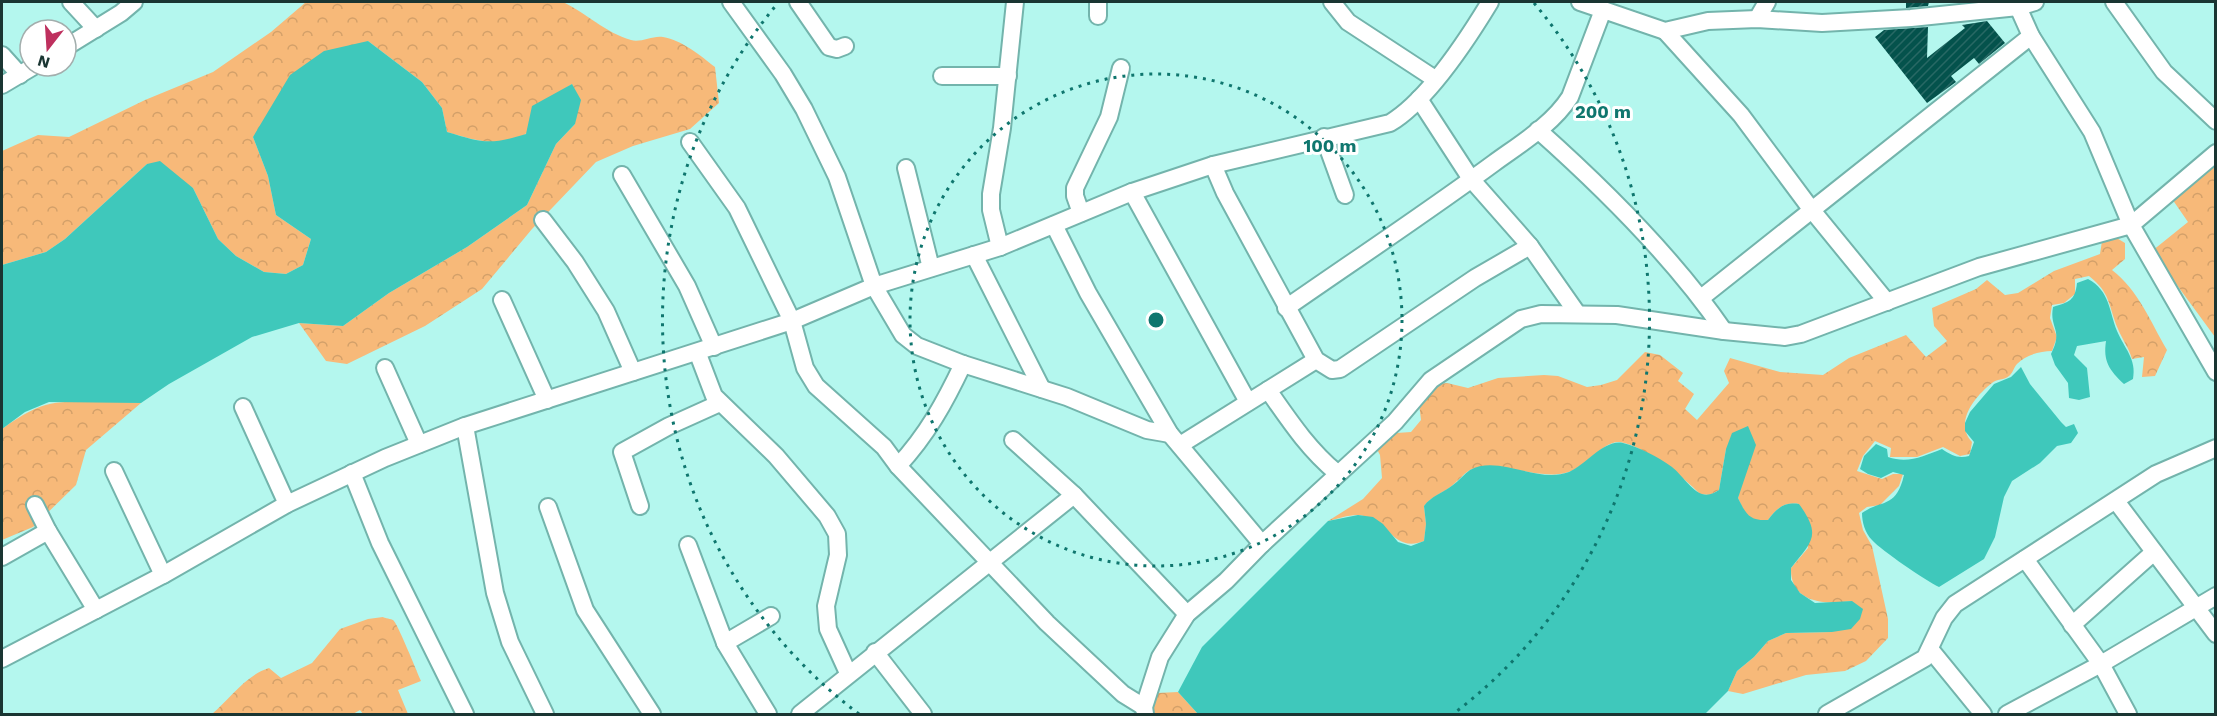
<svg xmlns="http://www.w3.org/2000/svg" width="2217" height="716" viewBox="0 0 2217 716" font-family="'Work Sans',sans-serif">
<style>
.forest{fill:url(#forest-crowns)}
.water{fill:#3fc8bb}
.building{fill:url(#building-hatch)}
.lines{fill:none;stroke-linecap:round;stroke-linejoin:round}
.street-casing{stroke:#73b4ac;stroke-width:20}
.street{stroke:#fff;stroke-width:16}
.ring{fill:none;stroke:#0f766e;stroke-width:3;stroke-dasharray:3 6}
.centre{fill:#0f766e;stroke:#fff;stroke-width:3}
.ring-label{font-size:18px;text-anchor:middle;font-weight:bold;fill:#0f766e;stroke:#fff;stroke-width:6;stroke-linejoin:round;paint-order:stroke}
</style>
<defs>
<pattern id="forest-crowns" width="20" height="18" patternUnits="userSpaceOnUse" patternTransform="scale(1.5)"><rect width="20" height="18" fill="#f7b979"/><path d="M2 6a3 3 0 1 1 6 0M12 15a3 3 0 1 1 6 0" fill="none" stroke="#d3a069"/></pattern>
<pattern id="building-hatch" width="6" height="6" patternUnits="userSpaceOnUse" patternTransform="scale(1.5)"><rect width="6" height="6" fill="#04524c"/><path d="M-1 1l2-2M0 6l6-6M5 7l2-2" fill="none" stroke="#286864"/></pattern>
</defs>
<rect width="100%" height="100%" fill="#b4f7ee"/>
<g class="forest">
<path d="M306,2h257c23,11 43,31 68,38 10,3 22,-5 32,-3 19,3 38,19 52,30l4,36 -29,26 -57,17 -37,16 -64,67 -50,60 -57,37 -78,38 -21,-3 -27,-38 44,3 46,-33 78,-46 60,-42 29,-61 19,-20 -3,-40c-20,12 -27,34 -44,48 -22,19 -58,7 -81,0l-5,-24 -20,-26 -54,-41 -115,96 15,39 8,39 35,24 -8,26 -17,9 -22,-2 -28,-16 -18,-17 -25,-51 -46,-24 -82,75 -19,13 -44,13v-114l36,-16 31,2 76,-37 68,-28 58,-40z"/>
<polygon points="2215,149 2215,337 2152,251 2188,222 2170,196"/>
<path d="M2115,237l10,6v16l-13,11c27,21 38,51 55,80l-12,26 -13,1 2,-20 -12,2c-3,-11 -10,-20 -14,-30 -10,-24 -7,-36 -29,-53l-14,3v15l-11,9 -12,2 -2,13 7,19 -5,14c-12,0 -26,4 -35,13 -3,3 -4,9 -8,12 -4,4 -13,3 -17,7 -18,14 -38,40 -20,59l-2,12 -10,2 -17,-9 -26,10h-27l1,-9 -16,-7 -12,15 -6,15 25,8 11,-5h10l-4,12 -19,19 -13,2 -8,6 4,17 9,16 16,73v19l-22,23 -21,10 -39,4 -63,19 -15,-3 9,-20 17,-14 14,-16 18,-8 46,-1 20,-31c-27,4 -62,2 -61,-33l17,-20 -9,-44c-15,-2 -22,4 -31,16l-13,1 -9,-6 -8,-17 3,-13 -15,-36 -7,41 -9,5 -10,-1c-16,-17 -57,-49 -80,-52 -17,-2 -35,27 -55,31 -29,7 -69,-14 -95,-3 -7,4 -14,13 -21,18 -9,6 -18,9 -25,18l2,18 -2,17c-32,13 -35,-24 -67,-26 -9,0 -20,4 -29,6l35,-22 19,-21 -2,-23 -9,-17 11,-4 29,-2 10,-12 -4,-33 30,-4 21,5 30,-10 46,-3 14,1 29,11 14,-2 16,-5 28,-28 15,3 23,18 -5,8 16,13 -9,15 12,11 32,-37 -5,-12 6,-13 50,14 43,3 26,-17 57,-23 20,22 21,-16 -13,-15 -2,-18 44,-19 11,-9 18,15 13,-2 36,-22 46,-17 2,-13z"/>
<path d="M105,401l36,2 -55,47 -10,35 -43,42 -31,13v-111c43,-31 53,-27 103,-28z"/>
<path d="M383,617c1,1 9,2 10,3 4,2 24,52 28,61l-23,9 10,24h-45l-3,-4 -7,4h-141c18,-15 34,-39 57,-46l12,10 31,-15 28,-34 28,-10z"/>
<polygon points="1178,692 1198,714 1142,714 1157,693"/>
</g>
<g class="water">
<path d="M368,41l54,41 20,26 5,24c36,11 43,13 79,2l6,-28 40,-22 9,16 -6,24 -19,20 -29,61 -60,42 -78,46 -46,33 -44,-3 -47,14 -83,47 -28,19 -92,-1 -24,10 -23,17v-164l44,-13 19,-13 82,-75 13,-3 33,27 25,51 18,17 28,16 22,2 17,-9 8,-26 -35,-24 -8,-39 -15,-39 37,-62 34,-24z"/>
<path d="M2088,279c22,12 21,32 29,52 7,17 20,28 16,48l-9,5c-15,-14 -21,-23 -18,-43l-29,5 -3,9 13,13 3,29 -11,3 -10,-2 -1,-15 -13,-18 -4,-11c13,-25 -2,-25 2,-47 16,-5 22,-6 24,-24z"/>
<path d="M2021,367l9,17 31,38 5,5 8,-3 4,9 -7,10 -14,3 -17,17 -28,18 -8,16 -9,40 -11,22 -45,28c-14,-7 -57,-36 -67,-47 -7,-7 -10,-18 -10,-27 20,-14 34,-4 42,-38l-11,-3 -12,6 -13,-4 -8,-5 4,-13 12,-12 11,5 1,8c20,7 36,-1 54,-8 9,6 16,10 27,7l5,-14 -9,-11v-8l5,-11 24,-28 17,-7z"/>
<path d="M1748,426l8,19 -18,53c8,16 11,23 30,22 9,-12 16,-18 31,-16 23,32 13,37 -8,64v12l9,13 15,10 37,-2 11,8 -3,10 -9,10 -19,3 -46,1 -18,8 -14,16 -17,14 -9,20 -23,23h-507l-20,-22 24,-45 126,-126 30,-6 15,2 10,7 15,18 13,4 13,-5 2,-17 -2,-18c7,-10 19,-13 29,-21 6,-4 11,-11 17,-15 28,-16 67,14 99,2 17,-7 35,-33 54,-29 16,4 35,14 49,24 9,7 20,24 30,27 7,2 12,-1 17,-4l7,-41 6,-16z"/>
</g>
<g class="building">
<polygon points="1906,2 1929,2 1928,6 1906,8"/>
<polygon points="1987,21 2005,43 1979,64 1974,58 1951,76 1956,82 1927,103 1875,37 1884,30 1928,27 1927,58 1965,28 1962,25"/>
</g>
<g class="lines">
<defs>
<g id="street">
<polyline points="71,2 96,29"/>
<polyline points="731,2 783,74 804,109 837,177 874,286 903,335 917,346 963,364 1067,397 1147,430 1170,434"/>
<polyline points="798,2 829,47 837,49 845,46"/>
<polyline points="1098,2 1098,16"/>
<polyline points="1332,2 1348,22 1435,79"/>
<polyline points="1580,2 1665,31 1708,21 1757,19 1822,23 1911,18 2018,7 2035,2"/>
<polyline points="2114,2 2164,72 2216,121"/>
<polyline points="2018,7 2031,36 2092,132 2131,225 2216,372"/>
<polyline points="1757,19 1767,2"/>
<polyline points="1665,31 1741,115 1811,209 1887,302"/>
<polyline points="66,47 121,13 134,2"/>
<polyline points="2,55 20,75"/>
<polyline points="942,76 1008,76"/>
<polyline points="2,85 34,66"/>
<polyline points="1419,99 1471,179 1530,246 1577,313"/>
<path d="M1538,130c64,57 138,131 186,201"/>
<polyline points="1324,137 1345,195"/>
<polyline points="690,142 737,208 792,321 805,368 816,386 884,447 898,466 1047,623 1123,694 1144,707"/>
<polyline points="1213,165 1225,193 1316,360 1332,370 1340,369 1475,278 1530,246"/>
<polyline points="906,168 931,268"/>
<polyline points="622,175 687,286 714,347"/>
<polyline points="1132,192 1248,402"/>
<polyline points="1081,213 1075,196 1075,188 1109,117 1121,68"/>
<polyline points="543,220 575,262 606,311 633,372"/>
<polyline points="1054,225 1088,293 1170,434 1262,544 1395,422 1431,380 1521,319 1541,314 1617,315 1724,331 1785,337 1801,334 1979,267 2131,225 2216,153"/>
<polyline points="1000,247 991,210 991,194 1002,128 1015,2"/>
<polyline points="974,255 1042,389"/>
<polyline points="1701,298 2031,36"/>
<polyline points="502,300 547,400"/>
<path d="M1286,308c69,-48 140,-95 208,-145 26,-19 58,-38 76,-66l33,-87"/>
<polyline points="698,354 714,396 776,456 827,516 837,534 838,555 826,606 828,629 848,673"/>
<polyline points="385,368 419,444"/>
<path d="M1268,390c21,30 40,59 69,83"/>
<polyline points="243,407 287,504"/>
<polyline points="465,426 495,593 510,642 545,714"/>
<polyline points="1013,440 1074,495 1187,614"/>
<polyline points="1180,445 1316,360"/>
<path d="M898,466c29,-31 47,-64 65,-102"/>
<polyline points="114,471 163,575"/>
<polyline points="352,473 380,543 465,714"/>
<polyline points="2116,501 2216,634"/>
<polyline points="35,505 48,531 96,610"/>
<polyline points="640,506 622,452 669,426 720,403"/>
<polyline points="548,507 585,610 652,714"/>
<polyline points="688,545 725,643"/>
<polyline points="2,557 48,531"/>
<polyline points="2025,559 2101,664 2128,714"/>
<polyline points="2072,625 2154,552"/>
<polyline points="1930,649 1983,714"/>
<polyline points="875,652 923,714"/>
<path d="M2,659l161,-84 124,-71 98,-46 80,-32 327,-105 82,-35 126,-39 132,-55 81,-27 177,-42c38,-23 77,-83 100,-121"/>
<polyline points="768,714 725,643 771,616"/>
<polyline points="800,714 1074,495"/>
<polyline points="1145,714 1144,707 1160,657 1187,614 1226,581 1262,544"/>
<polyline points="1827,714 1925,658 1944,618 1955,604 2156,474 2216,448"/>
<polyline points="2007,714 2101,664 2216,596"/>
</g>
</defs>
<use href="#street" class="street-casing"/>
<use href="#street" class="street"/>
</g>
<g class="ring">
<circle cx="1156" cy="320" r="246"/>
<path d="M859 714A493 493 0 0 1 778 3M1534 3A493 493 0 0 1 1453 714"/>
</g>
<circle cx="1156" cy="320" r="9" class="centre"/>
<g class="ring-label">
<text x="1603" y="118">200 m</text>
<text x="1330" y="152">100 m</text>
</g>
<rect width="2217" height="716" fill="none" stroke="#1a3532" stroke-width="6"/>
<g transform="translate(48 48) rotate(197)"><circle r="28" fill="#ffffff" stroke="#a3aead" stroke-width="1.5"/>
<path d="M0-4.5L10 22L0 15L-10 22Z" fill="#be305e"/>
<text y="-9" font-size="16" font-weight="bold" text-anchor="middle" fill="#1a3532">N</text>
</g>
</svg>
